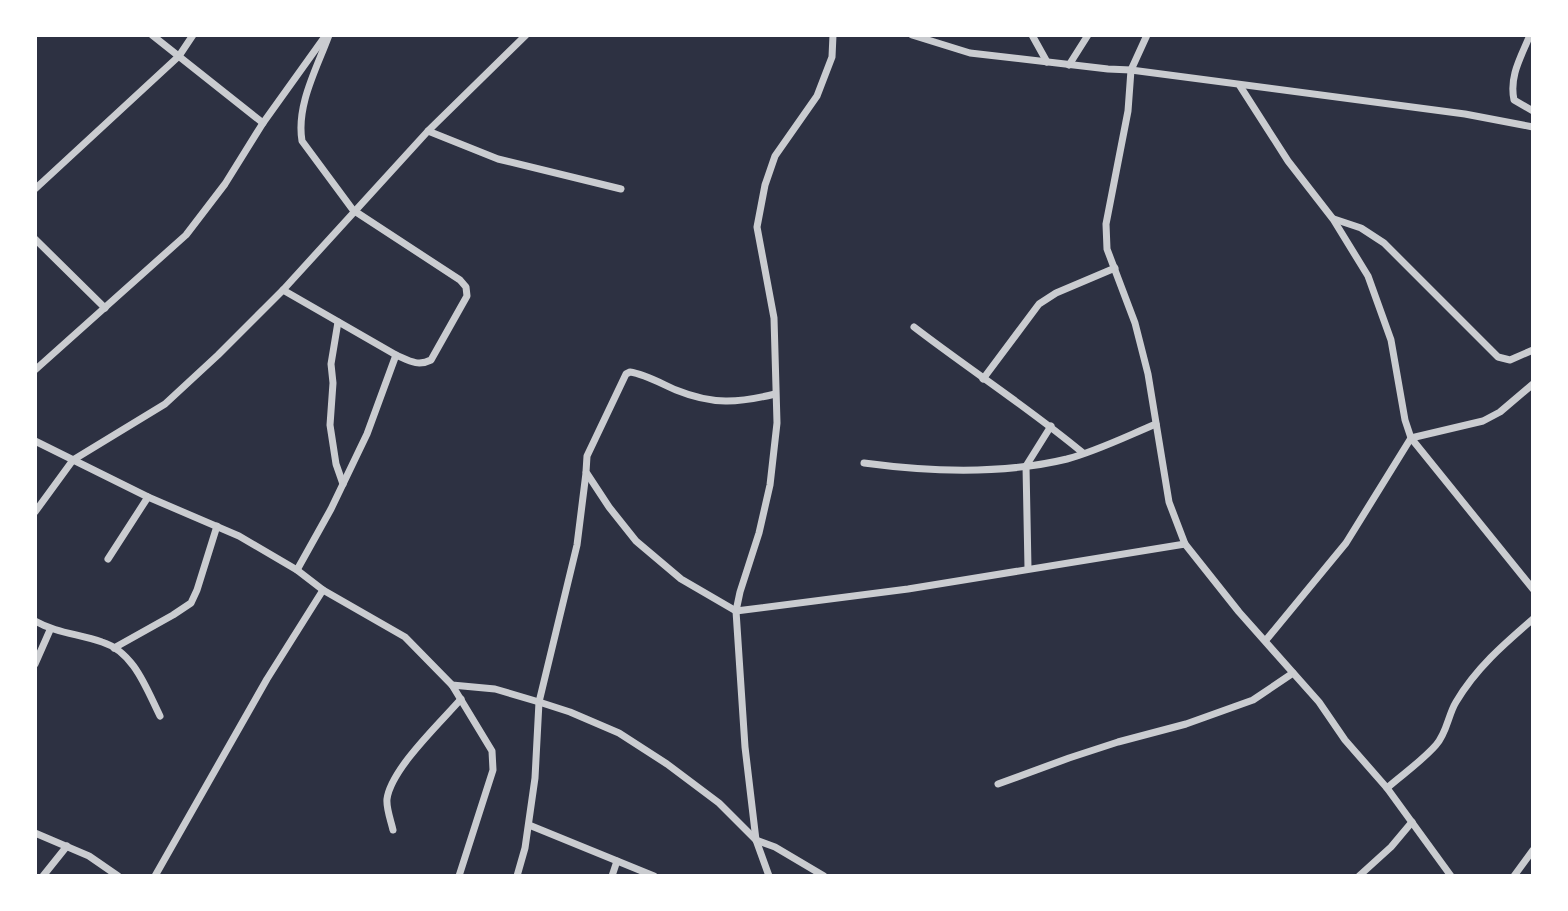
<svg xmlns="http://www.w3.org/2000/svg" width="1568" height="911" viewBox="0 0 1568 911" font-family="Rubik,sans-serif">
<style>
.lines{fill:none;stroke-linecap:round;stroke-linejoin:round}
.minor{stroke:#caccd0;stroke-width:7}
</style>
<rect width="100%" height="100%" fill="#2d3142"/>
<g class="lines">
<g class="minor">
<polyline points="152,35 263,123"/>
<polyline points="912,35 970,53 1108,69 1131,70 1465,114 1533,127"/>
<polyline points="1032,35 1047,62"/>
<polyline points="1147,35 1131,70 1128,111 1106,224 1107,249 1135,323 1148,374 1169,502 1185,544 1239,612 1319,702 1345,740 1387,788 1451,876"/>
<path d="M1530,35c-9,22 -21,41 -16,65l19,11"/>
<polyline points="1069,65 1088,35"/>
<polyline points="1240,86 1288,161 1333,219 1368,276 1391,340 1405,420 1411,438 1533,589"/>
<polyline points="428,131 498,159 621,189"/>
<polyline points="35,189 179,56 193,35"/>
<polyline points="1334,219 1361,228 1384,243 1498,357 1510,360 1533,350"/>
<polyline points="35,239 105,308"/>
<path d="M283,290l113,65c12,5 21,12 35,5l36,-64 -1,-9 -6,-7 -107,-70 -51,-69c-6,-36 15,-73 27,-106"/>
<polyline points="338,322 331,364 333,383 330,425 336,464 343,484"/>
<path d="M914,327c56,43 115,81 169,126"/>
<polyline points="35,370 186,235 225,184 263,123 326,35"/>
<polyline points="983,379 1039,304 1056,293 1115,268"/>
<path d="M775,394c-37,9 -62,11 -99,-4 -14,-6 -31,-16 -46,-18l-4,2 -39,82 -1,16 23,35 27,34 45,38 55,32 172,-22 277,-45"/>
<polyline points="35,441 148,497 239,536 297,570 323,590 405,637 452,685 495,689 539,702 570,712 619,733 667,764 719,803 756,840 775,847 824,876"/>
<path d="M864,463c67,9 137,12 203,-4 30,-8 60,-23 89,-35"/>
<polyline points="35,512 73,460 165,404 218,355 283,290 428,131 526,35"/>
<polyline points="108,559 148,497"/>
<polyline points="1028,568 1026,466 1051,426"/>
<polyline points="297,570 331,509 367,434 396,355"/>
<path d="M35,621c21,12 44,13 67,21 32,10 44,46 58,74"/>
<polyline points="1266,640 1346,543 1411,438 1483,421 1500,412 1533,384"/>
<polyline points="114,648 173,615 191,603 197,590 217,526"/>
<polyline points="35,664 50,630"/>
<polyline points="452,685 492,751 493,770 459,876"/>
<polyline points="998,784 1069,758 1118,742 1186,724 1253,700 1293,673"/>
<path d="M1387,788c16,-14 35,-27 49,-43 11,-12 12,-30 20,-43 20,-34 48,-58 77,-83"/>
<polyline points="529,825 654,876"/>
<path d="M393,830c-2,-9 -7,-22 -6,-31 4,-30 53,-76 74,-100"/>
<polyline points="35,833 89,856 118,876"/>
<polyline points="43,876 67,846"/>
<polyline points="155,876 267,679 323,590"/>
<polyline points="517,876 525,848 535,778 539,702 577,545 586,473"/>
<polyline points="612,876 617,861"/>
<polyline points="769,876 756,840 745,747 736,611 740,592 759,533 770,485 777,423 774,318 757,227 765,185 775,156 817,96 832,57 833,35"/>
<polyline points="1359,876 1391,847 1412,822"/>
<polyline points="1514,876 1533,850"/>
</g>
</g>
<rect width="1568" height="911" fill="none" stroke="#ffffff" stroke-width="74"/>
</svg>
